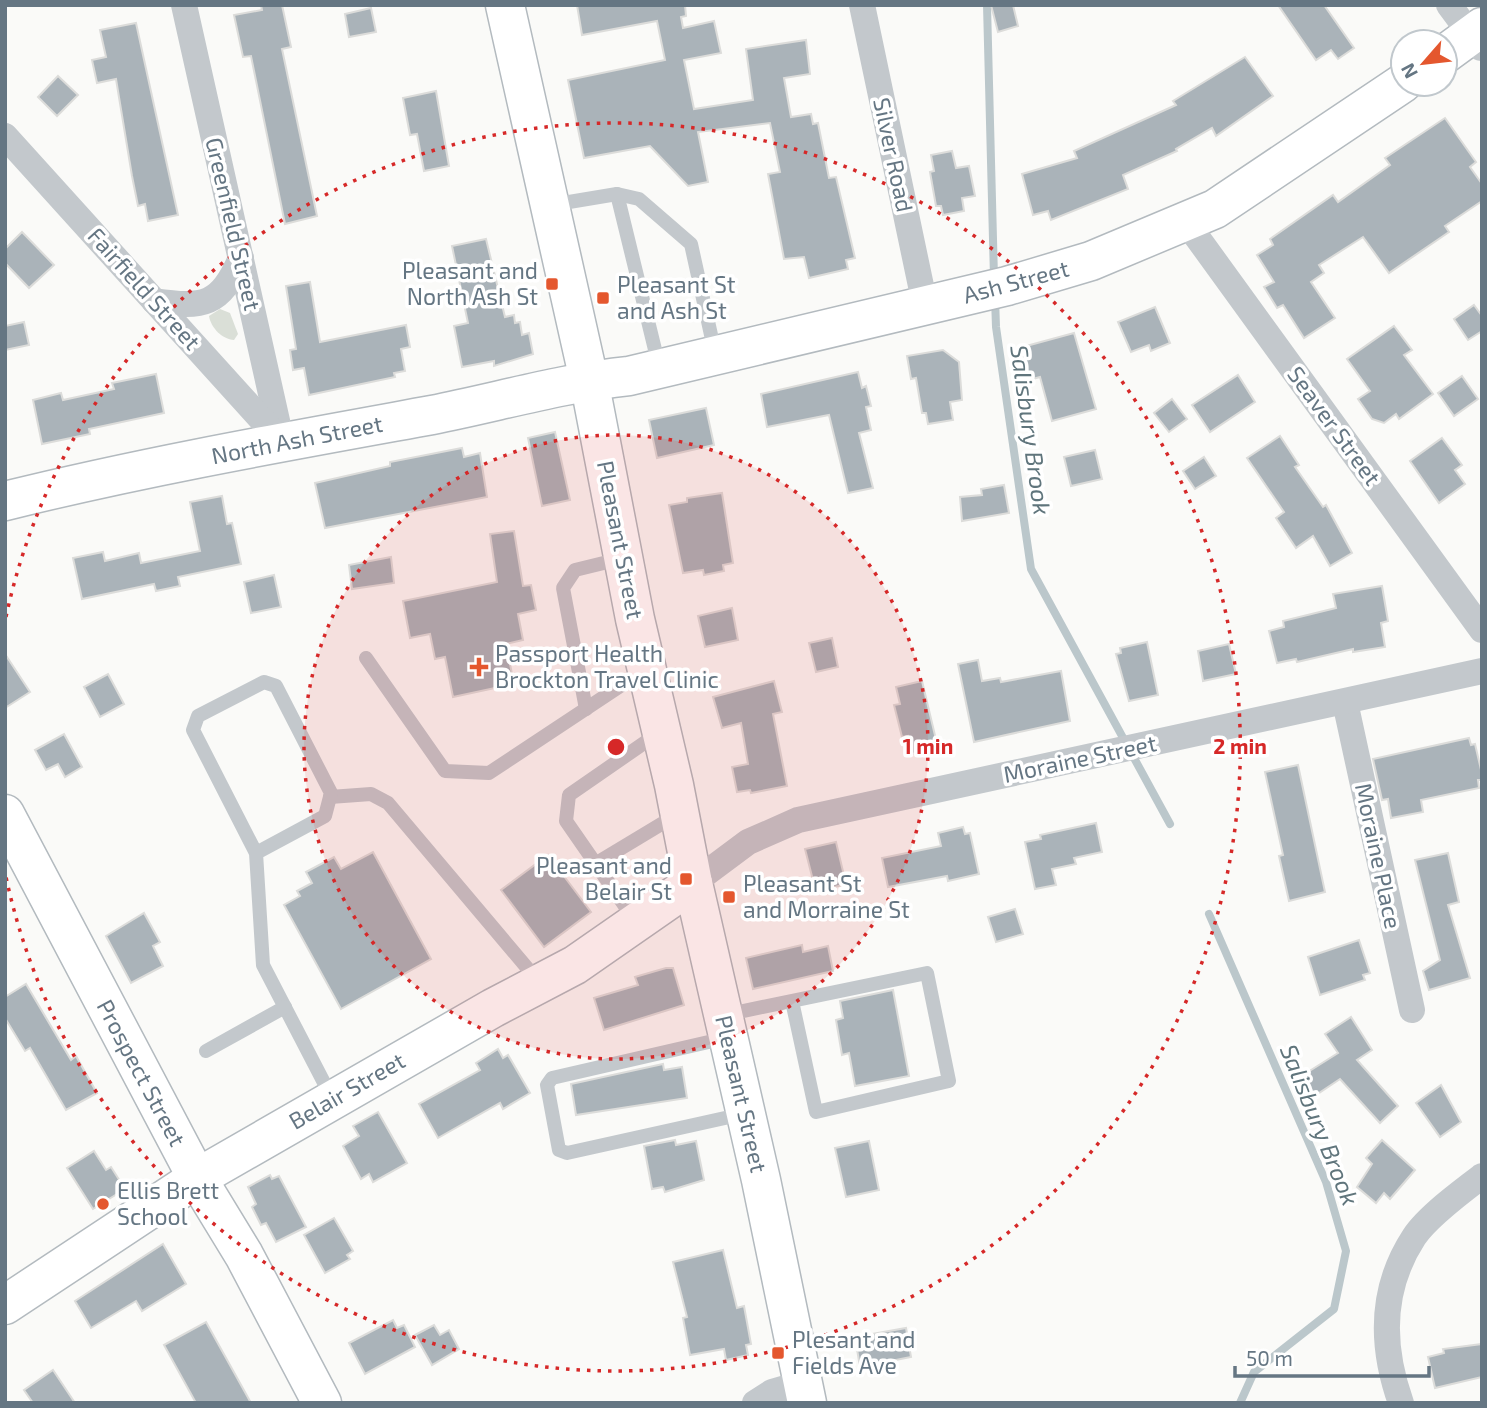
<svg xmlns="http://www.w3.org/2000/svg" width="1487" height="1408" viewBox="0 0 1487 1408" font-family="'Exo 2',sans-serif">
<style>
.green{fill:#dadfd7}
.lines{fill:none;stroke-linecap:round;stroke-linejoin:round}
.stream{stroke:#bbc7cb;stroke-width:8}
.building{fill:#aab3b9;stroke:#dcdcda;stroke-width:2}
.secondary-casing{stroke:#b3babf;stroke-width:41}
.lane{stroke:#c3c8cc;stroke-width:14}
.street{stroke:#c3c8cc;stroke-width:26}
.secondary{stroke:#fff;stroke-width:38}
.ring{fill:none;stroke:#d62828;stroke-width:3.5;stroke-dasharray:3.5 7}
.poi-dot{fill:#e4572e;stroke:#fff;stroke-width:2.5}
.labels{text-anchor:middle;stroke-width:7;stroke-linejoin:round;paint-order:stroke}
.street-label{font-size:23px;fill:#657683;stroke:#fff}
.poi-label{font-size:23px;fill:#657683;stroke:#fff;text-anchor:start}
.water-label{font-size:24px;font-style:italic;fill:#60757c;stroke:#fff}
.centre{fill:#d62828;stroke:#fff;stroke-width:3.5}
.ring-label{font-size:21px;text-anchor:middle;font-weight:bold;fill:#d62828;stroke:#fff;stroke-width:7;stroke-linejoin:round;paint-order:stroke}
</style>
<rect width="100%" height="100%" fill="#fafaf8"/>
<path class="green" d="M220,309l10,4 8,21 -4,6c-12,-1 -23,-12 -25,-24z"/>
<g class="lines">
<g class="stream">
<polyline points="987,5 994,278"/>
<polyline points="995,298 996,327 1031,569 1170,824"/>
<polyline points="1209,914 1326,1182 1346,1251 1334,1309 1254,1372 1240,1403"/>
</g>
</g>
<g class="building">
<polygon points="261,5 282,5 291,47 282,49 317,216 285,224 251,56 243,57 234,15 262,10"/>
<polygon points="577,5 685,5 686,16 681,17 683,28 714,21 721,53 684,60 694,109 753,100 746,49 806,40 810,74 784,78 791,117 811,114 813,124 818,123 829,178 836,177 855,258 846,260 848,269 809,278 804,257 784,259 768,174 780,172 770,123 698,132 708,182 688,186 650,146 584,158 568,80 665,60 657,21 582,35"/>
<polygon points="991,5 1013,5 1018,26 998,32"/>
<polygon points="1278,5 1324,5 1354,48 1338,59 1331,50 1316,60"/>
<polygon points="371,8 376,32 349,37 345,14"/>
<polygon points="136,23 178,215 148,221 145,204 138,206 132,176 116,79 97,83 92,60 106,57 100,30"/>
<polygon points="1245,57 1273,96 1216,136 1212,128 1176,149 1177,151 1123,175 1128,189 1051,220 1048,211 1033,215 1022,174 1077,158 1074,151 1176,105 1173,101"/>
<polygon points="58,76 78,95 57,116 38,97"/>
<polygon points="436,91 449,166 424,171 417,134 410,135 403,98"/>
<polygon points="1445,118 1476,162 1470,167 1482,184 1482,201 1445,226 1449,232 1389,273 1363,237 1319,265 1324,273 1311,282 1335,318 1304,338 1283,305 1277,308 1264,287 1274,282 1257,255 1273,245 1270,239 1333,195 1338,202 1390,165 1385,158"/>
<polygon points="952,151 956,168 969,166 975,196 962,198 964,211 943,215 941,206 936,206 930,172 934,171 931,155"/>
<polygon points="22,232 54,265 29,288 5,263 5,249"/>
<polygon points="486,239 505,317 514,315 515,323 520,322 522,335 529,333 533,354 494,366 494,361 462,367 454,326 468,323 452,246"/>
<polygon points="310,282 320,342 406,325 410,347 401,349 405,371 394,373 395,377 309,395 304,368 293,370 290,350 296,349 286,286"/>
<polygon points="1474,305 1482,316 1482,331 1468,340 1454,319"/>
<polygon points="1155,307 1170,343 1151,351 1149,345 1131,352 1118,322"/>
<polygon points="24,322 29,345 5,350 5,326"/>
<polygon points="1394,326 1412,350 1404,355 1433,394 1399,419 1396,414 1384,423 1372,419 1358,399 1370,391 1347,359"/>
<polygon points="1074,333 1096,409 1052,421 1040,377 1029,380 1019,348"/>
<polygon points="943,350 959,362 962,400 950,402 953,420 928,424 926,413 922,413 916,378 911,379 907,356"/>
<polygon points="858,372 862,388 866,386 871,406 866,407 871,430 859,433 873,488 848,493 829,415 767,427 761,394"/>
<polygon points="156,374 164,413 89,429 90,434 42,444 33,400 61,393 63,400 114,389 112,383"/>
<polygon points="1238,375 1255,402 1210,432 1192,405"/>
<polygon points="1462,376 1478,399 1454,416 1438,393"/>
<polygon points="1172,399 1187,419 1169,432 1154,413"/>
<polygon points="706,408 714,445 657,458 649,420"/>
<polygon points="555,432 570,500 542,506 528,438"/>
<polygon points="1280,436 1299,465 1295,467 1323,507 1326,505 1352,553 1330,566 1313,536 1296,548 1276,518 1284,512 1247,458"/>
<polygon points="1442,438 1462,465 1455,470 1465,484 1439,503 1410,461"/>
<polygon points="462,448 464,457 480,453 487,497 325,528 315,483 390,466 390,462"/>
<polygon points="1095,450 1102,479 1071,486 1064,457"/>
<polygon points="1204,457 1216,476 1195,489 1183,471"/>
<polygon points="1004,485 1009,513 962,521 960,497 982,495 981,489"/>
<polygon points="722,493 733,563 723,565 724,571 704,575 703,570 683,573 669,505 687,502 687,498"/>
<polygon points="222,496 227,524 232,523 241,564 178,577 180,586 156,591 154,584 82,599 73,558 103,552 105,561 139,553 141,563 200,551 190,502"/>
<polygon points="514,531 523,586 531,585 536,610 518,614 523,640 506,644 514,684 453,697 445,657 435,659 430,634 410,638 403,601 497,582 490,534"/>
<polygon points="391,557 394,583 352,589 349,565"/>
<polygon points="274,575 281,607 251,613 244,582"/>
<polygon points="1382,586 1388,621 1381,623 1385,647 1353,652 1353,649 1297,662 1296,659 1277,663 1269,631 1284,627 1283,621 1336,608 1333,594"/>
<polygon points="732,608 738,640 705,647 698,616"/>
<polygon points="832,638 838,667 816,672 809,643"/>
<polygon points="1147,642 1158,695 1129,701 1116,654 1121,653 1120,648"/>
<polygon points="1229,644 1236,674 1203,681 1198,651"/>
<polygon points="5,654 30,692 5,708"/>
<polygon points="978,660 982,681 1000,678 1001,682 1061,671 1070,721 974,742 958,664"/>
<polygon points="108,674 124,704 100,717 84,687"/>
<polygon points="774,681 782,712 773,714 787,786 751,793 750,790 737,792 732,767 748,764 741,723 722,728 713,697"/>
<polygon points="922,681 938,748 912,754 908,736 902,737 894,705 900,704 896,687"/>
<polygon points="64,734 82,767 65,777 58,764 46,770 35,750"/>
<polygon points="1469,738 1471,745 1475,744 1482,774 1482,780 1478,780 1479,788 1421,800 1423,812 1391,818 1388,799 1382,800 1373,759"/>
<polygon points="1298,765 1325,892 1289,901 1279,856 1283,855 1265,772"/>
<polygon points="1096,823 1102,852 1074,858 1076,864 1052,869 1056,885 1035,889 1025,842 1041,839 1040,835"/>
<polygon points="963,827 965,834 970,833 979,874 948,881 947,876 888,887 882,858 941,846 938,833"/>
<polygon points="836,842 846,884 816,892 805,849"/>
<polygon points="373,852 431,959 341,1009 284,905 300,896 297,891 312,883 306,872 334,857 341,869"/>
<polygon points="1448,853 1459,902 1448,905 1470,978 1429,990 1423,971 1440,960 1415,860"/>
<polygon points="548,855 591,912 544,947 501,890"/>
<polygon points="1015,909 1023,934 996,942 988,917"/>
<polygon points="144,913 160,942 153,946 163,966 131,983 106,936"/>
<polygon points="1359,940 1370,973 1363,975 1365,980 1320,995 1308,957"/>
<polygon points="802,945 803,952 828,946 833,971 753,989 746,958"/>
<polygon points="666,968 673,968 684,1005 604,1030 594,998 638,985 635,977"/>
<polygon points="26,984 71,1060 76,1056 97,1093 66,1110 30,1048 25,1051 5,1018 5,997"/>
<polygon points="893,990 909,1076 855,1086 849,1053 842,1055 836,1020 843,1018 840,1001"/>
<polygon points="1351,1017 1372,1050 1357,1060 1398,1106 1380,1123 1340,1079 1313,1097 1300,1077 1338,1053 1325,1034"/>
<polygon points="498,1049 503,1058 508,1055 530,1093 503,1109 500,1103 438,1138 419,1104 480,1070 476,1063"/>
<polygon points="663,1064 664,1070 682,1067 687,1098 576,1115 571,1084"/>
<polygon points="1441,1085 1461,1122 1440,1137 1416,1103"/>
<polygon points="378,1112 407,1163 373,1182 369,1174 361,1179 343,1146 359,1136 353,1126"/>
<polygon points="675,1140 676,1145 696,1141 704,1180 665,1192 663,1187 652,1189 644,1146"/>
<polygon points="1382,1140 1415,1170 1390,1199 1384,1193 1376,1203 1357,1187 1372,1164 1366,1158"/>
<polygon points="869,1141 879,1190 846,1197 835,1148"/>
<polygon points="94,1151 106,1170 111,1167 125,1189 93,1209 67,1168"/>
<polygon points="270,1175 272,1179 279,1176 306,1227 276,1242 266,1223 261,1225 252,1207 256,1204 248,1187"/>
<polygon points="334,1218 353,1251 347,1255 350,1259 325,1273 304,1235"/>
<polygon points="163,1244 186,1284 142,1311 136,1301 91,1328 75,1301"/>
<polygon points="723,1250 737,1308 744,1306 751,1344 746,1345 748,1355 726,1360 724,1349 690,1355 683,1318 687,1317 673,1262"/>
<polygon points="393,1320 397,1328 404,1325 415,1347 365,1374 349,1343"/>
<polygon points="206,1322 251,1403 196,1403 164,1345"/>
<polygon points="434,1325 440,1335 449,1330 459,1349 432,1365 415,1335"/>
<polygon points="906,1328 911,1357 860,1367 855,1337"/>
<polygon points="1482,1344 1482,1377 1435,1388 1428,1357 1444,1353 1443,1349"/>
<polygon points="53,1370 75,1403 33,1403 24,1390"/>
</g>
<g class="lines">
<defs>
<g id="secondary">
<polyline points="505,5 589,380 635,619 674,785 693,883 761,1180 807,1403"/>
<polyline points="1445,54 1482,27"/>
<path d="M5,501c141,-35 284,-60 427,-86 66,-13 130,-32 197,-39l378,-90 84,-25 124,-52 188,-126"/>
<polyline points="5,814 197,1178 244,1255 322,1403"/>
<polyline points="5,1305 197,1178 493,1008 575,965 693,883"/>
</g>
</defs>
<use href="#secondary" class="secondary-casing"/>
<g class="lane">
<polyline points="617,194 659,366"/>
<polyline points="551,205 617,194 639,199 691,244 715,353"/>
<polyline points="366,658 445,771 489,773 646,669"/>
<polyline points="586,709 563,588 575,570 620,559"/>
<polyline points="330,797 371,794 388,803 539,982"/>
<polyline points="256,853 325,816 331,793 276,686 264,682 198,716 193,730 256,853 263,965 332,1098"/>
<polyline points="595,864 678,814"/>
<polyline points="636,922 566,821 569,795 660,732"/>
<polyline points="724,1015 927,973 949,1081 816,1112 792,1001"/>
<polyline points="726,1038 552,1078 547,1085 559,1150 567,1153 743,1114"/>
<polyline points="206,1051 285,1007"/>
</g>
<g class="street">
<polyline points="184,5 282,443"/>
<polyline points="862,5 925,305"/>
<polyline points="1449,5 1481,48"/>
<polyline points="5,136 281,441"/>
<polyline points="1186,222 1482,630"/>
<path d="M154,301c50,7 66,5 87,-43"/>
<polyline points="1345,702 1412,1010"/>
<polyline points="693,883 748,842 798,820 1482,671"/>
<polyline points="755,1403 772,1392 803,1383"/>
<path d="M1401,1403c-20,-56 -21,-114 13,-166 13,-20 48,-46 68,-61"/>
</g>
<use href="#secondary" class="secondary"/>
</g>
<circle cx="616" cy="747" r="312" fill="#d62828" fill-opacity=".12"/>
<g class="ring">
<circle cx="616" cy="747" r="312"/>
<path d="M6 617A624 624 0 1 1 6 877"/>
</g>
<g class="poi-dot">
<rect x="545" y="277" width="14" height="14" rx="3.5"/>
<rect x="596" y="291" width="14" height="14" rx="3.5"/>
<path d="M475.5 656.5h7v7h7v7h-7v7h-7v-7h-7v-7h7z"/>
<rect x="679" y="872" width="14" height="14" rx="3.5"/>
<rect x="722" y="890" width="14" height="14" rx="3.5"/>
<circle cx="103" cy="1204" r="7"/>
<rect x="771" y="1346" width="14" height="14" rx="3.5"/>
</g>
<g class="labels">
<g class="street-label">
<text transform="translate(893 155) rotate(78)" y="8">Silver Road</text>
<text transform="translate(233 224) rotate(77)" y="8">Greenfield Street</text>
<text transform="translate(1016 282) rotate(-15)" y="8">Ash Street</text>
<text transform="translate(144 289) rotate(48)" y="8">Fairfield Street</text>
<text transform="translate(1334 426) rotate(54)" y="8">Seaver Street</text>
<text transform="translate(297 440) rotate(-11)" y="8">North Ash Street</text>
<text transform="translate(620 540) rotate(79)" y="8">Pleasant Street</text>
<text transform="translate(1080 759) rotate(-12)" y="8">Moraine Street</text>
<text transform="translate(1378 856) rotate(78)" y="8">Moraine Place</text>
<text transform="translate(141 1073) rotate(62)" y="8">Prospect Street</text>
<text transform="translate(347 1091) rotate(-30)" y="8">Belair Street</text>
<text transform="translate(741 1094) rotate(77)" y="8">Pleasant Street</text>
</g>
<g class="poi-label">
<text x="538" y="279" text-anchor="end">Pleasant and<tspan x="538" dy="26">North Ash St</tspan></text>
<text x="617" y="293">Pleasant St<tspan x="617" dy="26">and Ash St</tspan></text>
<text x="495" y="662">Passport Health<tspan x="495" dy="26">Brockton Travel Clinic</tspan></text>
<text x="672" y="874" text-anchor="end">Pleasant and<tspan x="672" dy="26">Belair St</tspan></text>
<text x="743" y="892">Pleasant St<tspan x="743" dy="26">and Morraine St</tspan></text>
<text x="117" y="1199">Ellis Brett<tspan x="117" dy="26">School</tspan></text>
<text x="792" y="1348">Plesant and<tspan x="792" dy="26">Fields Ave</tspan></text>
</g>
<g class="water-label">
<text transform="translate(1030 430) rotate(82)" y="8">Salisbury Brook</text>
<text transform="translate(1319 1125) rotate(68)" y="8">Salisbury Brook</text>
</g>
</g>
<circle cx="616" cy="747" r="10" class="centre"/>
<g class="ring-label">
<text x="928" y="754">1 min</text>
<text x="1240" y="754">2 min</text>
</g>
<rect width="1487" height="1408" fill="none" stroke="#657683" stroke-width="14"/>
<g transform="translate(1424 63) rotate(242)"><circle r="33" fill="#ffffff" stroke="#c1c8cd" stroke-width="2"/>
<path d="M0-5L12 26L0 18L-12 26Z" fill="#e4572e"/>
<text y="-10" font-size="19" font-weight="bold" text-anchor="middle" fill="#657683">N</text>
</g>
<path d="M1235 1366v10h194v-10" fill="none" stroke="#657683" stroke-width="3.5"/>
<text x="1246" y="1366" font-size="21" fill="#657683" stroke="#ffffff" stroke-width="5" paint-order="stroke">50 m</text>
</svg>
